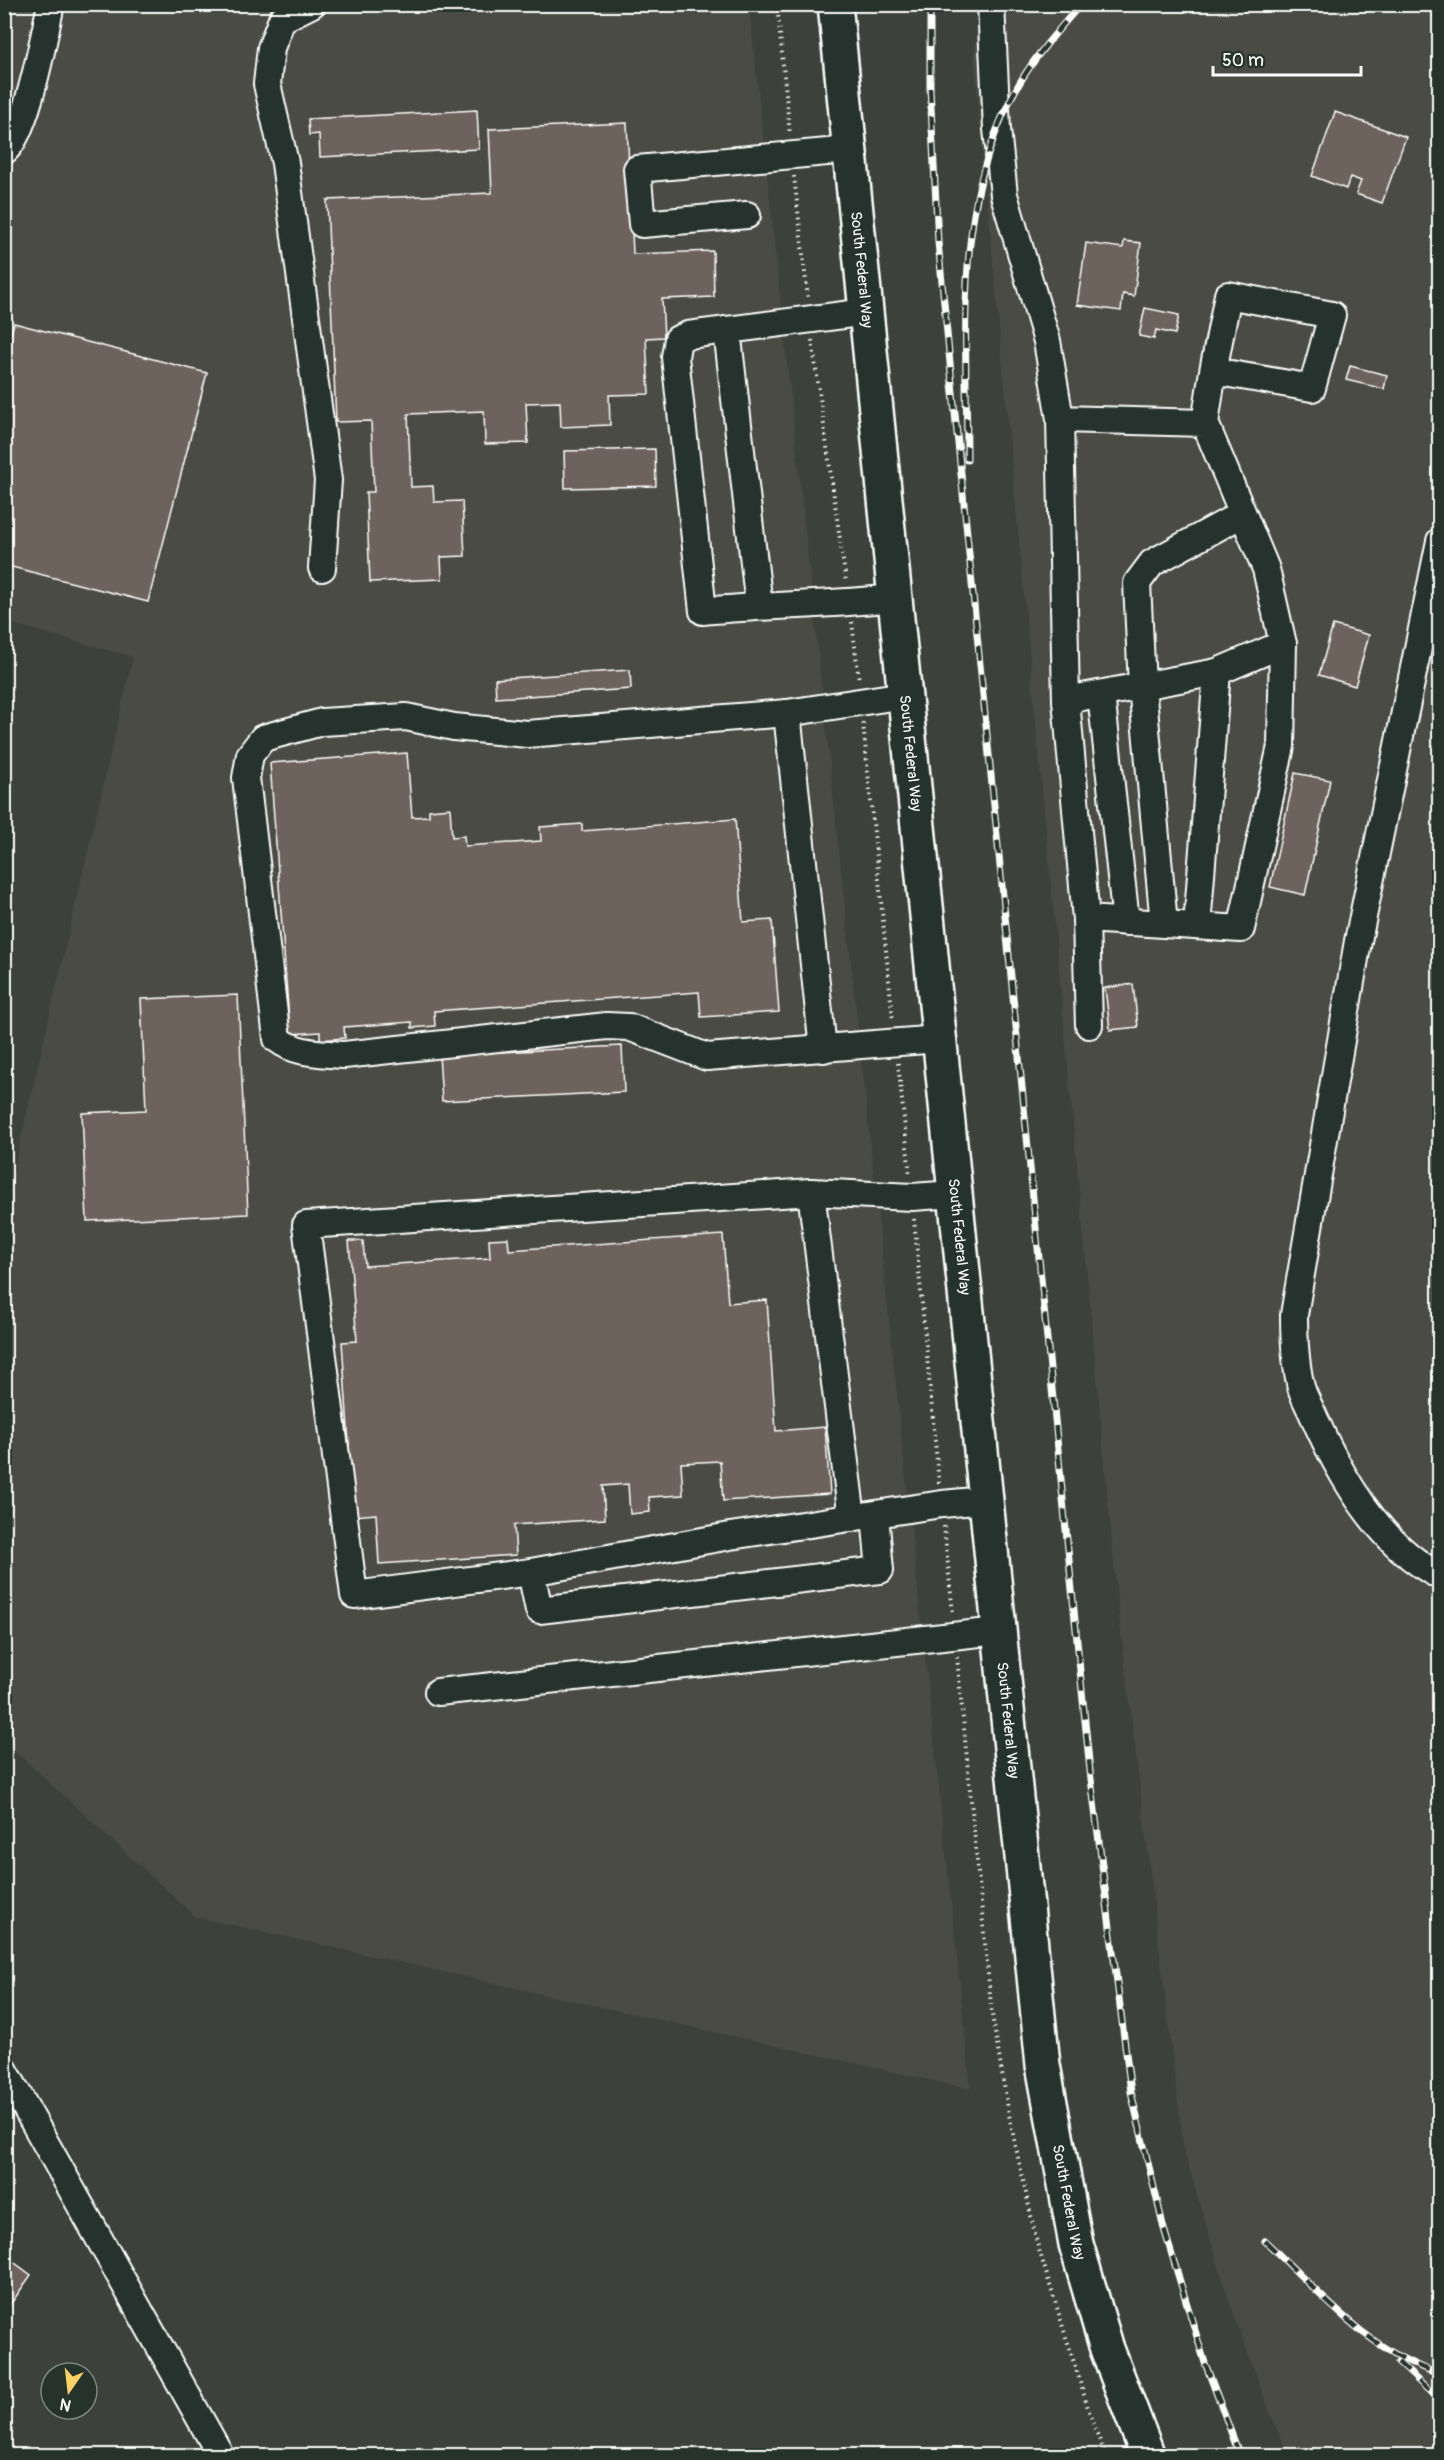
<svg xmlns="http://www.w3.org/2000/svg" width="1444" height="2460" viewBox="0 0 1444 2460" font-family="Pangolin,sans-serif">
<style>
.built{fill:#4b4b45}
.building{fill:#6e625b;stroke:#fff;stroke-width:1.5}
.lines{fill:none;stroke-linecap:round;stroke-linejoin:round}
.minor-casing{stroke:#fff;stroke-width:30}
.major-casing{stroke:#fff;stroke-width:38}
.path{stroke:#fff;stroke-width:4;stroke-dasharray:1.5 4.5;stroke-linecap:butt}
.minor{stroke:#26332d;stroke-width:26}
.major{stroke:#26332d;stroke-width:33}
.rail-casing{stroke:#fff;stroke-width:7}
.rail{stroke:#26332d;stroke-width:4.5;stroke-dasharray:14;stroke-linecap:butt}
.labels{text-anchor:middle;stroke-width:4.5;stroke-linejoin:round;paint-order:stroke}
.street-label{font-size:15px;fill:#fff;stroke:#26332d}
</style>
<rect width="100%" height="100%" fill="#3c413b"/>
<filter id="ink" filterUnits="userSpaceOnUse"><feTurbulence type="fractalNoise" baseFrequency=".0167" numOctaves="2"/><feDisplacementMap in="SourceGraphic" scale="12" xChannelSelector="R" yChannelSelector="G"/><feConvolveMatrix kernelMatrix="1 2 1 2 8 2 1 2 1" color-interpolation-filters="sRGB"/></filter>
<g filter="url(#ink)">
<g class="built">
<polygon points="4,5 749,5 971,2089 196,1917 5,1742 5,1207 133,657 5,622"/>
<polygon points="980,5 1439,5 1439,2455 1289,2455 1273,2421 1231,2307 1184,2152 1118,1607 974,56"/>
</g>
<g class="building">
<polygon points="477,110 479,149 320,157 319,134 309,135 308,119"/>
<polygon points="1335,112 1406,137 1382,203 1356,194 1361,181 1350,177 1346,189 1312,176"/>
<polygon points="627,123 633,254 713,251 714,297 662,299 664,337 646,338 649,394 609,395 610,425 561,427 560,402 526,403 528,443 485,444 484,411 408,414 411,487 433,486 434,502 462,501 465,556 441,557 442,579 370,582 366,492 374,492 371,421 336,422 327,200 492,193 489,129"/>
<polygon points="1124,241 1141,243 1134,296 1123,294 1121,311 1077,305 1086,243 1123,248"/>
<polygon points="1145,308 1179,315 1175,334 1156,330 1154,339 1139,336"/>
<polygon points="14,323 207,373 148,602 4,565 4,358"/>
<polygon points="1350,366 1387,375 1384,389 1346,380"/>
<polygon points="655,449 656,486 565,488 564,451"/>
<polygon points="1333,625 1369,635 1355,686 1319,675"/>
<polygon points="630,670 631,689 496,698 495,679"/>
<polygon points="407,753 412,817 429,816 429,810 450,808 452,837 464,836 465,846 541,841 540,827 582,824 582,831 735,819 743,922 772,920 779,1012 701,1017 699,992 434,1011 435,1026 412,1028 412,1022 344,1027 345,1038 320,1040 320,1032 290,1034 270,763"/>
<polygon points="1295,773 1330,780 1305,895 1270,887"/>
<polygon points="1133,984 1138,1027 1110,1030 1105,988"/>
<polygon points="238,995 248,1214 87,1221 82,1113 146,1110 141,999"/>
<polygon points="622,1046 624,1092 442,1101 439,1055"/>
<polygon points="723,1235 728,1303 767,1300 776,1431 825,1427 830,1494 723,1501 720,1461 681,1463 683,1495 649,1497 650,1512 630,1514 628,1484 603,1486 605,1519 514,1525 516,1555 379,1564 376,1514 354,1516 342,1342 357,1341 349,1241 363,1241 365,1266 490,1258 489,1239 508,1238 509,1250"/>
<polygon points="4,2255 31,2275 10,2305 4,2301"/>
</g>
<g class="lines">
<defs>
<g id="minor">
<polyline points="312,4 282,19 271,48 267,84 285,163 328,480 322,568"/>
<polyline points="991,4 997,129 1004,195 1047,341 1060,419 1205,423 1266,569 1283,644 1281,746 1241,929 1086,919 1066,700"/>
<path d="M4,151c23,-16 40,-116 47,-147"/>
<polyline points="747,215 642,224 637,169 850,150"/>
<path d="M867,312l-179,23 -10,4 -3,18 28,254c64,-6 128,-6 192,-13"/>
<polyline points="727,330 759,606"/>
<polyline points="1060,419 1066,700 1217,672 1283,644"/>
<polyline points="1205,423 1213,371 1228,295 1332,315 1312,388 1213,371"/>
<path d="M1440,541l-82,400 -64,374c0,24 1,48 7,72 3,11 9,20 13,30 26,59 66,129 126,159"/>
<polyline points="1101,694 1126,922"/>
<path d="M905,695l-118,18 -260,21 -73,-7 -48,-10 -84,5 -59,16 -13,17 -4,23 31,261c19,15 43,14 67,16l263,-29 22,1 78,30 232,-18"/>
<polyline points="787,713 823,1049"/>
<polyline points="1086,919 1089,1025"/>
<polyline points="1164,924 1142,686 1137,583 1152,563 1242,514"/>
<polyline points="1197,926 1217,672"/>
<polyline points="811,1192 852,1518"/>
<polyline points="955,1194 912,1197 811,1192 306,1225 354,1595 531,1572 730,1536 942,1504 985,1500"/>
<polyline points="531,1572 539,1610 880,1570 875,1515"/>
<polyline points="438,1692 998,1631"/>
<polyline points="4,2069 221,2456"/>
</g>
<g id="major">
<path id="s1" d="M835,4l208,2061 33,179 31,105 41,107"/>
</g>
</defs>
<use href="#minor" class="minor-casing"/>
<use href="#major" class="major-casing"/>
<g class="path">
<polyline points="777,4 790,135"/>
<polyline points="794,176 808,299"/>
<polyline points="812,340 846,582"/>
<polyline points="852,622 859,680"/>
<polyline points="863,723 893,1020"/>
<polyline points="898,1063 910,1175"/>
<polyline points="914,1219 939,1483"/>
<polyline points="944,1526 953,1614"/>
<polyline points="957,1657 992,2015 1010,2120 1037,2243 1092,2421 1106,2456"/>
</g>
<use href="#minor" class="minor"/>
<use href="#major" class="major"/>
<defs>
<g id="rail">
<polyline points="930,4 930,88 938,242 1090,1771 1131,2092 1164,2229 1205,2363 1240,2456"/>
<path d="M967,460c0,-127 -15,-262 52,-376 17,-29 40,-55 62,-80"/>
<path d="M1265,2241c52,49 103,111 175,133"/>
<polyline points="1398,2362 1440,2401"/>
</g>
</defs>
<use href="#rail" class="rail-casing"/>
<use href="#rail" class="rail"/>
</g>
</g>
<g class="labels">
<g class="street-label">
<text dy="5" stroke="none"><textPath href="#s1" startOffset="267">South Federal Way</textPath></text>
<text dy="5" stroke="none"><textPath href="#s1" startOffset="753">South Federal Way</textPath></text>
<text dy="5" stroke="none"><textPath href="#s1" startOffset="1239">South Federal Way</textPath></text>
<text dy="5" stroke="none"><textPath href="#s1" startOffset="1725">South Federal Way</textPath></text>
<text dy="5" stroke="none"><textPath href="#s1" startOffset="2211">South Federal Way</textPath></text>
</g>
</g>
<rect width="1444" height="2460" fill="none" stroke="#26332d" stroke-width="24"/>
<rect x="12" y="12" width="1420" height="2436" fill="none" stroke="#fff" stroke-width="2" filter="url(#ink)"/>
<g transform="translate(69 2391) rotate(194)"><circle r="28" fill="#26332d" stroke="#7d8581" stroke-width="1.5"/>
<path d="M0-4.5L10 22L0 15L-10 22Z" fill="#ffd166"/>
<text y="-9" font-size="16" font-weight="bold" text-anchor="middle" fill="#ffffff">N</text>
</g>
<path d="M1213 66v9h148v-9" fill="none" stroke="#ffffff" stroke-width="3"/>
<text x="1222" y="66" font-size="18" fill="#ffffff" stroke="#26332d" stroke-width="4.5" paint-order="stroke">50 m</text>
</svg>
